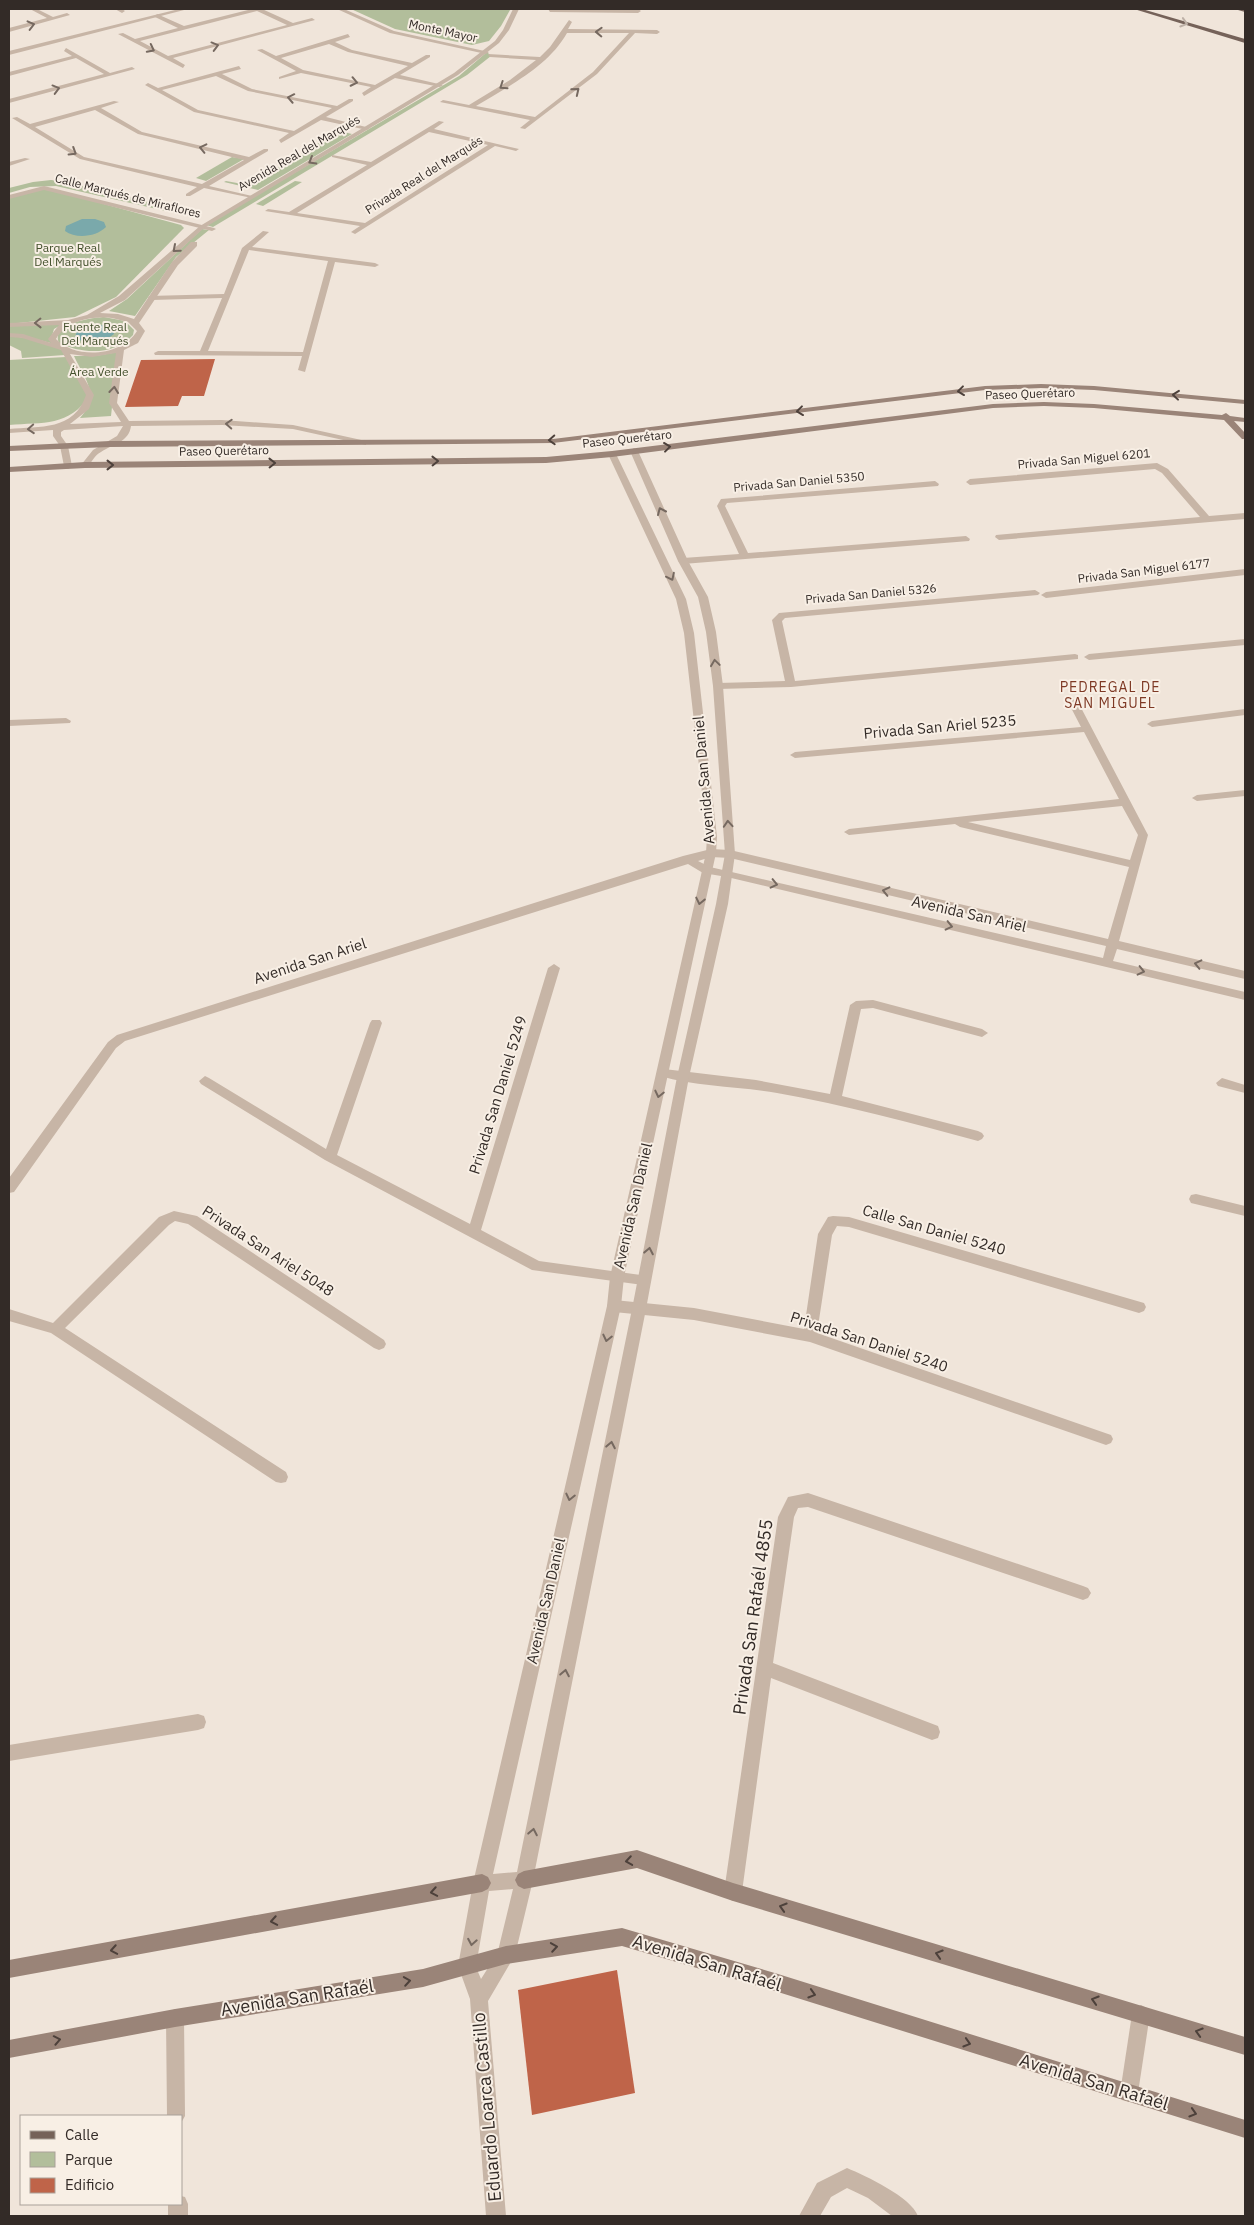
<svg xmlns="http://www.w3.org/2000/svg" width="1254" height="2225" viewBox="0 0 1254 2225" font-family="'IBM Plex Sans',sans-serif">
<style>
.green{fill:#b2be9b}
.water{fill:#7aa9ab}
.building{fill:#bf6449}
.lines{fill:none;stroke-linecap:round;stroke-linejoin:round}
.minor{fill:#c7b5a6;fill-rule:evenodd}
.tertiary{fill:#c7b5a6;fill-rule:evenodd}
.secondary{fill:#9a8478;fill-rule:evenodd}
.primary{fill:#756259;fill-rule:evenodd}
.oneway{stroke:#bdb0a6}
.oneway2{stroke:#766960}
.oneway3{stroke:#4d413b}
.labels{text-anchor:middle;stroke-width:4;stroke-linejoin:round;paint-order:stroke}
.far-street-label{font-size:12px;fill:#332b27;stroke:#f8efe5}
.far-park-label{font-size:12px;fill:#43502c;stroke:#f8efe5}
.far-neighbourhood-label{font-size:14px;letter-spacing:1px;fill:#7e3925;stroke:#f8efe5}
.street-label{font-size:15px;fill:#332b27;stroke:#f8efe5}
.near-street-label{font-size:18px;fill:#332b27;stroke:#f8efe5}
</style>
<rect width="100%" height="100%" fill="#f0e5da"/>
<g class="green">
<polygon points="351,9 509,9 510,10 501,26 489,41 472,45 395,29"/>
<polygon points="487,52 491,56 467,75 213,227 206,225 459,76"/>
<polygon points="339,131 352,134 258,190 224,182 226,181 248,185"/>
<polygon points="232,157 244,159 206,181 196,178"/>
<polygon points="51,180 67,182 191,212 183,215 56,186 30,187 9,193 9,188 33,182"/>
<polygon points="295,181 302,182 263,206 256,204"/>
<polygon points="45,188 181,225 184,228 116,297 75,317 9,324 9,198"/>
<polygon points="202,229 209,230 176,257 135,316 109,311 127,299"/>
<path d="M104,317l21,4 9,9 -1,5c-19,21 -51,19 -74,8 -9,-20 32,-25 45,-26z"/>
<polygon points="63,324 54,329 51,339 54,344 25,336 9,335 9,326"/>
<path d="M9,336c19,1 38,7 55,15l1,4 -43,3 -1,-7 -12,-6z"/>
<path d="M118,352l-7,64 -31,2c21,-23 5,-38 -6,-62h21z"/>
<path d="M66,357l24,38c-21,32 -47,27 -81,30v-65z"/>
</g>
<g class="water">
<path d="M82,219h13l9,3 2,5c-10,10 -30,12 -41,4l1,-5z"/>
<path d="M92,325h13l8,4 1,5c-10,9 -29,12 -39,3l2,-6z"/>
</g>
<g class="building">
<polygon points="215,359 204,396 182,396 178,406 125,407 141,360"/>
<polygon points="617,1970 635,2093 532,2115 518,1990"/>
</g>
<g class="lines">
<g class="minor">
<polygon points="30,9 37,9 53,17 67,13 70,15 9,32 9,28 47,18"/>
<polygon points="115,9 122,9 125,11 122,13"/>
<path d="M252,9h10l31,14 19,-5 3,2 -142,38 12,7 -2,3 -65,-34 5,-1 12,6 43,-11 -23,-11 2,-3 27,12zM257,11l30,14 -119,31 -28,-15z"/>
<polygon points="337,9 344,9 394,31 489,52 486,54 390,33"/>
<polygon points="548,9 638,9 641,11 638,13 550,12"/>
<path d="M569,20l3,2 -4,7 89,1 3,2 -3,2 -22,-1 -38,41 -72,55 -5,-1 10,-8 -90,-18 3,-2 26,5 41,-25 26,-20 -46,-3 -2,-3 52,3 10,-10zM567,33h62l-36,39 -58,45 -59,-11c31,-19 72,-39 91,-73z"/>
<path d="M348,34l2,3 -15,5 17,8 60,13 14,-8h4v2l-30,18 43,10 -3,2 -45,-9 -31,18 -2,-3 9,-6 -70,-14 -22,6v-2l17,-6 -39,-21 5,-1 14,7zM329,44l19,8 60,14 -33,19 -72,-15 -22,-12z"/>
<polygon points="66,48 110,73 132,67 135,69 9,103 9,99 104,74 76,58 9,76 9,72 72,56 64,51"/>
<path d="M239,66l2,3 -19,5 30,15 85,17 12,-7h4v2l-27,16 44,11 -3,2 -46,-10 -40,23 -2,-3 10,-7 -95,-21 -49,-27 3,-2 10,5zM216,76l32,15 84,17 -38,23 -96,-21 -36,-20z"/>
<path d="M114,101l5,1 -18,6 41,24 107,25 15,-8h4v2l-59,35 43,10v2l-48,-10 -14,8h-4v-2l11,-7 -117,-28 -68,-41 5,-1 13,7zM95,110l43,24 106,26 -42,24 -118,-27 -49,-30z"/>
<path d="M439,121l5,1 -10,7 85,20 -3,2 -21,-5 -140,88 -4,-2 9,-6 -95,-15 3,-2 21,3 78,-47 -35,-8v-2l39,7zM429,132l59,13 -123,78 -68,-10z"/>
<polygon points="25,158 30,159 9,166 9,162"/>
<polygon points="44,186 214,228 216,229 212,231 44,190 9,199 9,195"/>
<path d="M263,231l6,1 -17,15 123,16 4,2 -4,2 -40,-5 -30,110 -7,-2 4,-14 -147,-1 -1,-2 4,-2h42l22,-53 -70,2 -4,-2 1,-2 75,-2 18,-46zM249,250l79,11 -25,91 -95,-1z"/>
<polygon points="1157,463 1168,469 1209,516 1245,513 1245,519 999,540 995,537 996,535 1200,517 1162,473 1155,469 970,485 966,482 970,479"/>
<polygon points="935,481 939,484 938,486 727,503 725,506 748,553 966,536 970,539 969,541 683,564 678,561 683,558 739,554 717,506 721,499"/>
<polygon points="1245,569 1245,575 1046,598 1041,595 1046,592"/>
<polygon points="1035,590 1040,593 1038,595 785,618 782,621 795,681 1075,654 1078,655 1078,659 791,687 718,689 713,686 718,683 785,681 772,620 779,613"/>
<polygon points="1245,639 1245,645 1089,660 1084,657 1089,654"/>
<path d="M1073,699l5,3 70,133 -29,106 126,30v8l-128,-30 -4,12 132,31v8l-518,-123 -24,-4 -15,-9 -563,177 -9,7 -102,144 -5,1v-15l99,-136 9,-7 566,-179 28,-7 19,1 378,89 21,-72 -169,-40 -5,-3 -106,11 -5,-3 5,-3 270,-30 -35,-67 -289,26 -5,-3 5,-3 286,-25 -13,-25zM1122,806l16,29 -8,25 -162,-38zM711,857l19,1 376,88 -3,12 -393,-91 -12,-6z"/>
<polygon points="1245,709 1245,715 1152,727 1147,724 1152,721"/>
<polygon points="66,718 71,721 70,723 9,726 9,720"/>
<polygon points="1245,790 1245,796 1197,801 1192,798 1197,795"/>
<polygon points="554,964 560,968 481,1230 539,1261 648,1276 650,1280 648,1284 643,1285 532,1270 325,1160 201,1084 199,1081 205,1076 209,1078 326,1149 370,1023 372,1020 380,1020 382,1023 337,1155 470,1224 548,968"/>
<path d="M873,1000l109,29 6,4 -6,4 -109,-29 -12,1 -19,87 136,35 4,2 2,3 -2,3 -4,2c-67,-18 -133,-36 -201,-48 -39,-7 -80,-6 -117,-17l-2,-3 6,-4 92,11 74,14 20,-89 6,-4z"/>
<polygon points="1222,1078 1245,1085 1245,1093 1218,1086 1216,1083"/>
<polygon points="1196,1194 1245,1206 1245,1216 1191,1203 1189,1199 1191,1195"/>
<polygon points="174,1211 197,1216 384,1340 386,1344 384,1348 379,1350 374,1348 188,1224 175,1221 169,1225 65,1328 286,1472 288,1477 286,1482 281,1483 276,1482 51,1333 9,1321 9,1309 53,1323 159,1217"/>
<polygon points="833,1216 849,1217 1144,1303 1146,1307 1144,1311 1139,1313 849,1227 837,1226 832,1235 817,1333 1111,1435 1113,1439 1111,1443 1106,1445 810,1342 694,1320 614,1312 609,1310 607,1306 609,1302 614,1300 694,1308 804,1329 818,1234 828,1217"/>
<polygon points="808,1493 1083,1586 1088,1588 1091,1593 1088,1598 1083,1600 808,1507 798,1508 794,1517 773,1663 938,1726 940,1732 938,1738 932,1740 771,1678 742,1892 739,1898 733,1901 727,1898 724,1892 778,1517 788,1497"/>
<polygon points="198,1714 204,1716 206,1722 204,1728 198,1730 9,1761 9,1745"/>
<polygon points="506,1946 512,1949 515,1955 488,2001 506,2216 486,2216 470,1999 458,1966 461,1960 467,1957 473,1960 481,1979 500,1949"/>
<polygon points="1141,2005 1147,2008 1150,2014 1138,2093 1136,2100 1129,2102 1122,2100 1120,2093 1132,2014 1135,2008"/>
<polygon points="175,2009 181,2012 184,2018 185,2116 181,2123 181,2116 167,2116 166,2018 169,2012"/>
<path d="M847,2168c19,8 64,29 71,48h-26l-24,-18 -21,-10 -16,9 -11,19h-21l18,-33z"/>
<polygon points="181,2196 185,2197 188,2204 188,2216 168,2216 168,2204 181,2204"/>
</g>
<g class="tertiary">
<polygon points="179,9 188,9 9,55 9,51"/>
<path d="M513,9h6l-10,21 -10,13 -41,32 -254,153 -79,72 -25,13 18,1 16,5 38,-57 19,-20h6v4l-19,19 -39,58 6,8 -7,12 -14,7 -7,53 12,18 93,-1 71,5 73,16v4l-73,-16 -71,-4 -91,1c-2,16 -18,18 -30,26 -6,3 -9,9 -13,15l-3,1 -4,-3 12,-15 24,-14 6,-10 -59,4 -3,2v4l7,10 4,20 -4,3 -4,-3 -4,-20 -7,-10v-6l-44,3v-4c31,-3 65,2 77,-34l-25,-45 -39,-12 -13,-1v-4l14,1 28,9 -3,-4 11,-14 -50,2v-4l59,-3 19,-5 32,-19 81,-70 254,-153 41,-32 8,-11zM112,318l16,4 9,9c-15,25 -61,29 -81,8 11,-19 36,-23 56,-21zM116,353l-7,50 12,19 -51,2 19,-15 5,-14 -24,-41 22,3z"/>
<polygon points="634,448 638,451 688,561 708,597 716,632 723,686 735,854 728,904 689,1077 646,1309 533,1880 515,1955 512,1961 506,1964 500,1961 497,1955 513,1889 489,1891 476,1966 473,1972 467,1975 461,1972 458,1966 473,1883 607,1306 610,1277 706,853 707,837 684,633 676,599 608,454 609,452 616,454 686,599 694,633 717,837 716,853 624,1277 621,1306 493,1874 517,1872 632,1309 677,1077 716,904 725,854 713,686 706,632 698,597 678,561 630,451"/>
</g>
<g class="secondary">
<polygon points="1041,384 1094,386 1245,400 1245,404 1094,390 1041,388 985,390 553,443 110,447 9,451 9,446 110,441 553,439 985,386"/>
<polygon points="1044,402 1094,404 1222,415 1226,413 1230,416 1245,418 1245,422 1234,421 1245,433 1245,439 1242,439 1224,420 1094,408 1044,406 993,408 612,457 546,463 85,468 9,472 9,467 85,462 546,457 612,451 993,404"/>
<polygon points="637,1850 733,1883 1245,2037 1245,2055 733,1901 637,1868 524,1889 518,1886 515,1880 518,1874 524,1871"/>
<polygon points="482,1874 488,1877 491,1883 488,1889 482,1892 9,1978 9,1960"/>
<polygon points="622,1928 778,1974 1245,2120 1245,2138 778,1992 622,1946 506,1964 423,1987 175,2027 9,2058 9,2040 175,2009 423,1969 506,1946"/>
</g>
<g class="primary">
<polygon points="1134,9 1142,9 1245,39 1245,43"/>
<polygon points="1237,9 1245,9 1245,12 1238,10"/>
</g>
</g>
<defs><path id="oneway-chevron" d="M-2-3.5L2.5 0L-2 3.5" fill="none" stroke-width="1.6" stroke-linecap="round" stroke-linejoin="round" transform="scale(1.25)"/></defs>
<use class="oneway" href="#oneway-chevron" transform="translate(1184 23) rotate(17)"/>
<g class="oneway2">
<use href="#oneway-chevron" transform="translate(31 25) rotate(-14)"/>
<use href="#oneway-chevron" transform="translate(599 32) rotate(-178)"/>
<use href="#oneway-chevron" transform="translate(215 46) rotate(-15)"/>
<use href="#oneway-chevron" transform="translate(151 49) rotate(27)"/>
<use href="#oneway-chevron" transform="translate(354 82) rotate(12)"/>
<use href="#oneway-chevron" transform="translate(503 86) rotate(146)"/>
<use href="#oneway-chevron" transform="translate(56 89) rotate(-15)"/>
<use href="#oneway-chevron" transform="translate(576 91) rotate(-39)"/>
<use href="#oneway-chevron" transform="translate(291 98) rotate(-169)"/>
<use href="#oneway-chevron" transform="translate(203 148) rotate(-167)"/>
<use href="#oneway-chevron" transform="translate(73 152) rotate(32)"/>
<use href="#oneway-chevron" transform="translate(312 161) rotate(150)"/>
<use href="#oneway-chevron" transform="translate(176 249) rotate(139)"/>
<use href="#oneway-chevron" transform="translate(38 323) rotate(179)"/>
<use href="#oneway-chevron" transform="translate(114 390) rotate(-84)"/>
<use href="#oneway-chevron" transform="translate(229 424) rotate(-177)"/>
<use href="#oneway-chevron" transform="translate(31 429) rotate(176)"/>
<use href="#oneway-chevron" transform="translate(661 511) rotate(-114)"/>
<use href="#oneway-chevron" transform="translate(671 577) rotate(64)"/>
<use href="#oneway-chevron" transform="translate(715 663) rotate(-98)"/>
<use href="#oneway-chevron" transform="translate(728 824) rotate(-94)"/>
<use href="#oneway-chevron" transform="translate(774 884) rotate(13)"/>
<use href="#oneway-chevron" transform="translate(886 891) rotate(-167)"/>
<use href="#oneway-chevron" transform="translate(700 901) rotate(102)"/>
<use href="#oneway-chevron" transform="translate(949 926) rotate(13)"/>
<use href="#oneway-chevron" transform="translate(1198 964) rotate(-167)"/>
<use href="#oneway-chevron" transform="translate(1141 971) rotate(13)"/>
<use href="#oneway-chevron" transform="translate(659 1094) rotate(103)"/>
<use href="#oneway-chevron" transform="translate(649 1251) rotate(-79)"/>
<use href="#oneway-chevron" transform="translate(607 1338) rotate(103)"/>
<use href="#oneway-chevron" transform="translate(611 1445) rotate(-79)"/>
<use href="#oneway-chevron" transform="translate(570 1497) rotate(103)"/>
<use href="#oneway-chevron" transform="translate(565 1673) rotate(-79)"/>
<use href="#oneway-chevron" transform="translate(533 1832) rotate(-79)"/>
<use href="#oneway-chevron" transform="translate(472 1942) rotate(100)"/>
</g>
<g class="oneway3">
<use href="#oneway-chevron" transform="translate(961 391) rotate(173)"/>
<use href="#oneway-chevron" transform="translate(1176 395) rotate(-174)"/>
<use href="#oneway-chevron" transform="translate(800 411) rotate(173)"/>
<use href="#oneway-chevron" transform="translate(552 440) rotate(177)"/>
<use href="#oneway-chevron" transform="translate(667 447) rotate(-7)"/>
<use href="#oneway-chevron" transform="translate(435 461) rotate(-1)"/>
<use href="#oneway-chevron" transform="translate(272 463) rotate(-1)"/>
<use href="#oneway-chevron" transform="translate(110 465)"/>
<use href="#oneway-chevron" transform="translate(629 1861) rotate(171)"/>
<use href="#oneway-chevron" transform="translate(434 1892) rotate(170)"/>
<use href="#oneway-chevron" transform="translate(783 1907) rotate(-163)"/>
<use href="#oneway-chevron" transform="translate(274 1921) rotate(170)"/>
<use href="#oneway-chevron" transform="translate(554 1947) rotate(-9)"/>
<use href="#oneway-chevron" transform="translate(114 1950) rotate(170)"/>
<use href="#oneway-chevron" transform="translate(939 1954) rotate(-163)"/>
<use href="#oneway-chevron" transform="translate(407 1981) rotate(-9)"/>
<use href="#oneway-chevron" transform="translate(812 1994) rotate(17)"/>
<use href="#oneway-chevron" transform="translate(1095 2000) rotate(-163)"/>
<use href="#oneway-chevron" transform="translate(1199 2032) rotate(-163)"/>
<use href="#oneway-chevron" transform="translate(57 2040) rotate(-11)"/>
<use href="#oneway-chevron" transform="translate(967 2043) rotate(17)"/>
<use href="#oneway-chevron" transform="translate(1193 2113) rotate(17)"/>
</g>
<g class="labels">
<g class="far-street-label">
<text transform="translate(443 31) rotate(12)" y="4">Monte Mayor</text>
<text transform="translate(299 153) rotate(-30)" y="4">Avenida Real del Marqués</text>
<text transform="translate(424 175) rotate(-32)" y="4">Privada Real del Marqués</text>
<text transform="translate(128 196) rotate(14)" y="4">Calle Marqués de Miraflores</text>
<text transform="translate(1030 394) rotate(-2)" y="4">Paseo Querétaro</text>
<text transform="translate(627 439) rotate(-6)" y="4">Paseo Querétaro</text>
<text transform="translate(224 451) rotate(-1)" y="4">Paseo Querétaro</text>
<text transform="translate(1084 459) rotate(-5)" y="4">Privada San Miguel 6201</text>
<text transform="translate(799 482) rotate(-5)" y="4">Privada San Daniel 5350</text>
<text transform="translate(1144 571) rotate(-7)" y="4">Privada San Miguel 6177</text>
<text transform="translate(871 594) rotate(-5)" y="4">Privada San Daniel 5326</text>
</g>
<g class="far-park-label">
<text x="68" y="252">Parque Real<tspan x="68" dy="14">Del Marqués</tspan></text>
<text x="95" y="331">Fuente Real<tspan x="95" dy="14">Del Marqués</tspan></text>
<text x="99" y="376">Área Verde</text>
</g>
<g class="far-neighbourhood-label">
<text x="1110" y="692">PEDREGAL DE<tspan x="1110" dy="16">SAN MIGUEL</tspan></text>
</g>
<g class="street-label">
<text transform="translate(940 727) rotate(-5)" y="5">Privada San Ariel 5235</text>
<text transform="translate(704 780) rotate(-95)" y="5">Avenida San Daniel</text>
<text transform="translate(969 914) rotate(13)" y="5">Avenida San Ariel</text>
<text transform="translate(310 961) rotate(-18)" y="5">Avenida San Ariel</text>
<text transform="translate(498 1095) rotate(-73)" y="5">Privada San Daniel 5249</text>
<text transform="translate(633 1206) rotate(-77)" y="5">Avenida San Daniel</text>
<text transform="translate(934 1230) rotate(16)" y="5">Calle San Daniel 5240</text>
<text transform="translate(268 1251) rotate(33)" y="5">Privada San Ariel 5048</text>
<text transform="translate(869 1342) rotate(18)" y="5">Privada San Daniel 5240</text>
<text transform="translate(546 1601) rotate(-77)" y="5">Avenida San Daniel</text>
</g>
<g class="near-street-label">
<text transform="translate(753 1617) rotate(-82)" y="6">Privada San Rafaél 4855</text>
<text transform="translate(707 1963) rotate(17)" y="6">Avenida San Rafaél</text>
<text transform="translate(297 1998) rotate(-9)" y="6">Avenida San Rafaél</text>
<text transform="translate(1094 2082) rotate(17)" y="6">Avenida San Rafaél</text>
<text transform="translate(487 2107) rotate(-95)" y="6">Eduardo Loarca Castillo</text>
</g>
</g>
<rect width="1254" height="2225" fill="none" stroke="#332b27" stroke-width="20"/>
<rect x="20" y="2115" width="162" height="90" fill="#f8efe5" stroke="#a9a199"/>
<rect x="30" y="2131" width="25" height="8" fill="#756259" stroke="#a9a199"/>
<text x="65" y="2140" font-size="15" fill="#332b27">Calle</text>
<rect x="30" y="2152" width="25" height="15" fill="#b2be9b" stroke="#a9a199"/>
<text x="65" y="2165" font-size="15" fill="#332b27">Parque</text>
<rect x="30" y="2178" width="25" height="15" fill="#bf6449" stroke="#a9a199"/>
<text x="65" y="2190" font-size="15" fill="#332b27">Edificio</text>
</svg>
